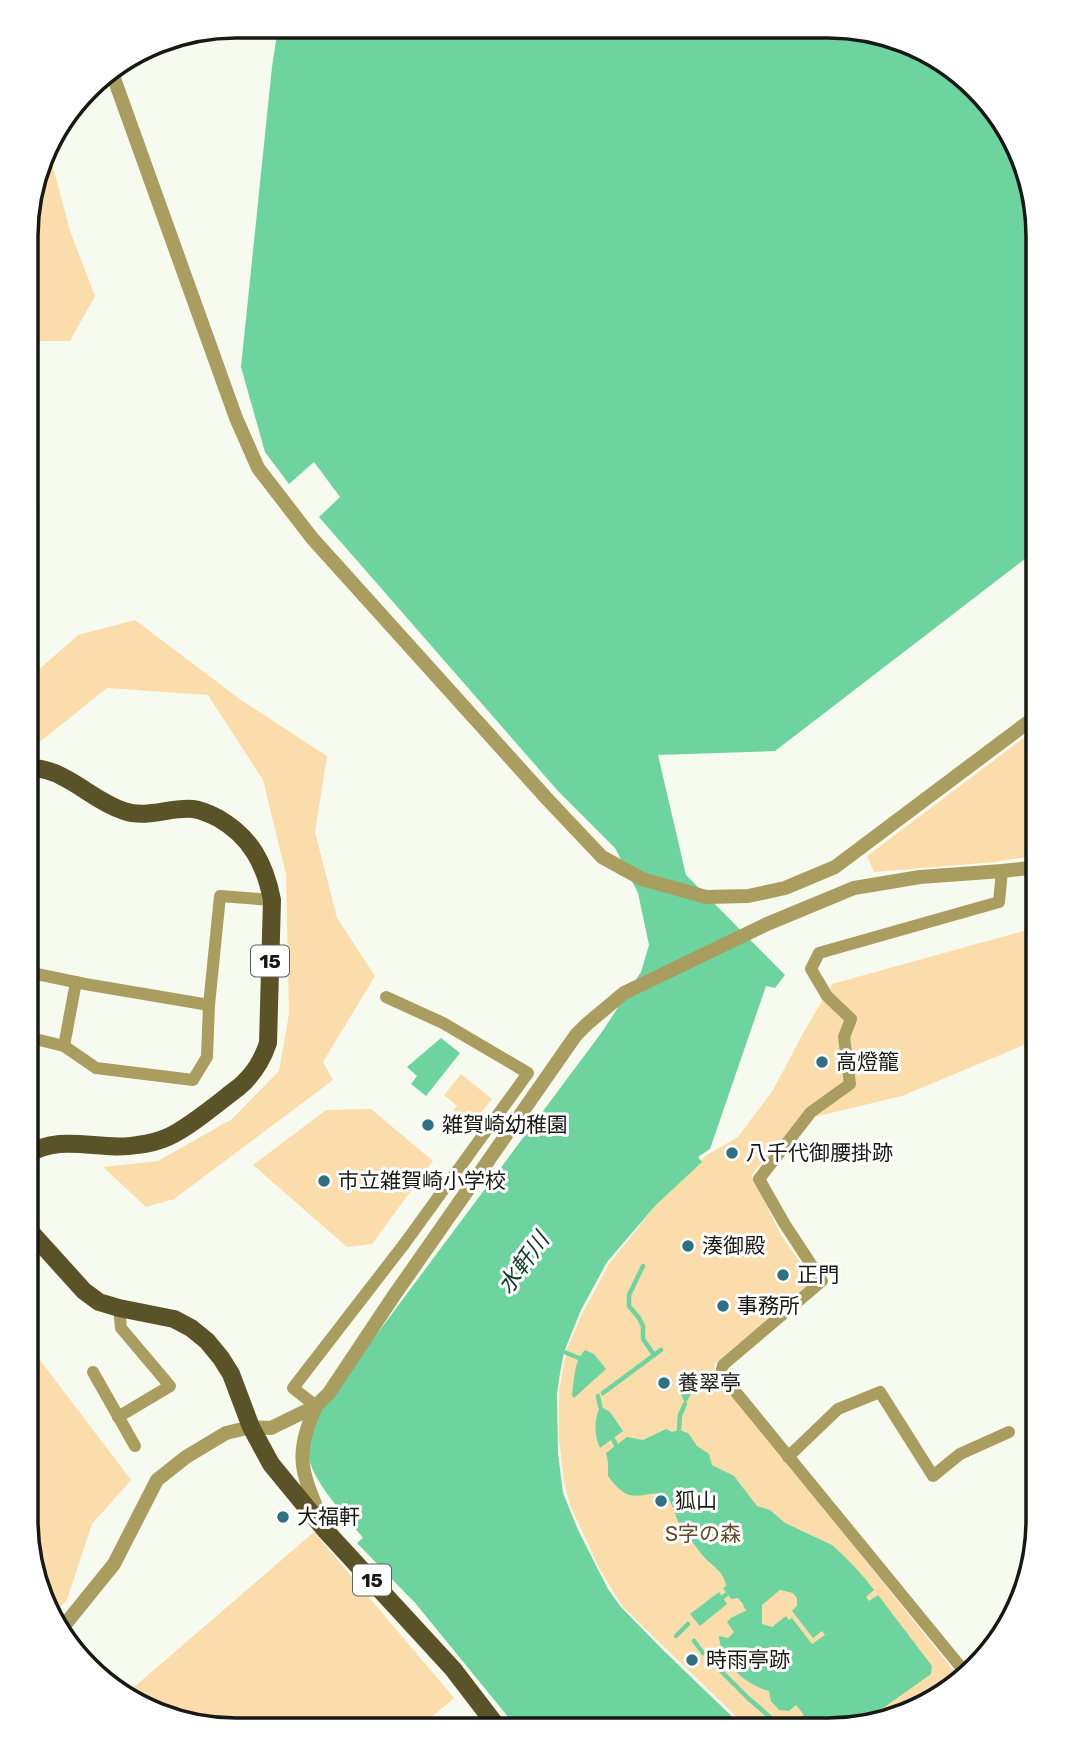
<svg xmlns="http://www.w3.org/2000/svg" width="1065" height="1756" viewBox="0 0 1065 1756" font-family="Rubik,'Noto Sans JP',sans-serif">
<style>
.green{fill:#fbdcab}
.water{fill:#6dd49f;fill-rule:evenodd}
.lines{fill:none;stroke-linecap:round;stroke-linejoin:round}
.stream{stroke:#6dd49f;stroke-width:4.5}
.minor{stroke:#a99e60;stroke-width:12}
.tertiary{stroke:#a99e60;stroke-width:14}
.primary{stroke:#5b5328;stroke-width:18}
.poi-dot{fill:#2f7083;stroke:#fff;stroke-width:2.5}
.labels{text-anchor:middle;stroke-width:6;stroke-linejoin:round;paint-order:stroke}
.shield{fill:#fff;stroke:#5d5e5b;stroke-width:2}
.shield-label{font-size:19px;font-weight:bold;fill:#181915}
.poi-label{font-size:21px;fill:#181915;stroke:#fff;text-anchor:start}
.park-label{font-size:21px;fill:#624b26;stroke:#fff}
.water-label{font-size:23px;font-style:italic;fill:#0d3b26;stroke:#fff}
.rim{fill:none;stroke:#181915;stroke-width:3.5}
</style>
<rect width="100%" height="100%" fill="#f7faef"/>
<g class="green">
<polygon points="47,145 70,231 95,296 70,341 28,341 28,209"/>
<polygon points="135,620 241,700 327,756 315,832 337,918 375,976 323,1062 333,1080 174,1199 146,1207 103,1167 158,1161 232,1119 279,1071 289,1014 286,874 263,780 208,695 107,688 41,741 27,743 27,680 78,635"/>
<polygon points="1037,728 1039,730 1039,855 995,862 874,872 867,856"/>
<polygon points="1038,927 1038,1039 902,1096 797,1121 766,1159 755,1170 752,1176 781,1235 813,1280 782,1308 714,1364 716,1374 958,1676 909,1714 829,1730 750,1730 622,1606 599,1568 570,1505 564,1482 559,1439 559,1391 567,1349 581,1316 609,1264 656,1205 690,1173 705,1156 738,1137 773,1090 801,1037 832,984"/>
<polygon points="461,1074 492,1099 466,1131 448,1117 457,1106 444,1095"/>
<polygon points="371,1109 433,1161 372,1244 347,1247 253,1165 326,1110"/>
<polygon points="30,1347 131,1480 92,1524 67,1600 53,1614 42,1600 26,1520 26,1349"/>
<polygon points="314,1532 454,1698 418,1729 209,1728 126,1694"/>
</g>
<g class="water">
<path d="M278,27l591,3 98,48 56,78 16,80v312l-264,203 -117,4 28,120 99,100 -10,13 -9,-2 -56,163 -12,8 4,5 -46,43 -49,57 -26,48 -17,42 -4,21 -3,21 1,59 5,40 15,37 30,59 13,18 41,42 84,81 -228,-1 -102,-125 -59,-61 6,-5c-17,-22 -55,-60 -55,-88 0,-10 5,-23 7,-33l287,-385 39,-60 8,-27 -11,-52 -23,-45 -57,-57 -239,-274 21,-20 -26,-35 -25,22 -24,-32 -24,-85 31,-300z"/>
<polygon points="441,1038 460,1053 426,1096 411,1084 417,1076 407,1067"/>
<path d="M585,1350l9,4 12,15 -32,29 -2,-3c2,-14 2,-35 13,-45z"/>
<polygon points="695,1379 703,1388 693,1391 685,1404 680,1391 690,1388"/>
<path d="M600,1406l10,6 13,19 -23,17c-6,-12 -6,-29 0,-42z"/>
<path d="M666,1429l6,3 7,-2 9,3 9,13 12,8 3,11 22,11 23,30 13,4 15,13 47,22c16,14 30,29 42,45l-8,7 3,4 9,-6 54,71 -1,8 -69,49 -33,7h-23l-8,-10 6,-5 -8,-10 -7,6 -10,-1 -8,-9 -2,-10c-25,-7 -48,-28 -50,-55l9,2 6,-6 -7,-10 4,-4 16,-8 -3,-2 -1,-4 -5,-6 -7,1 -8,-11 3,-2c-2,-15 -14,-20 -23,-30 -7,-9 -13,-18 -20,-26 -8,-9 -8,-27 -18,-34 -12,-8 -28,6 -42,-4 -6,-4 -11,-11 -15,-16v-13l-2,-10 21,-16 16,3zM780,1590l13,3 4,5v8l-5,5 21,27 9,-7 3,4 -13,9 -20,-26 -3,2 -3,-4 -14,11 -10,-3v-19z"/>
<polygon points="719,1592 727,1604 700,1626 690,1614"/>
</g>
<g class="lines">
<g class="stream">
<polyline points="643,1266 629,1295 629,1306 639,1318 643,1326 643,1339 654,1355"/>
<polyline points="564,1352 579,1358"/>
<polyline points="603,1393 661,1350"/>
<polyline points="598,1396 600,1406"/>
<polyline points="679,1430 680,1415 685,1404"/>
<polyline points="613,1439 616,1445"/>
<polyline points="723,1597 727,1594"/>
<polyline points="676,1636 688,1624"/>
<polyline points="694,1641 703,1653"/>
<polyline points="707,1657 748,1698 785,1730"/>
<polyline points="967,1664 1001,1639"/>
<polyline points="897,1716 955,1674"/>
</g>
<g class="minor">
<polyline points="27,972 85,984 209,1005 220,896 272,900"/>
<polyline points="76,982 64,1046 96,1068 193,1080 207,1057 209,1005"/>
<polyline points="27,1037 64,1046"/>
<polyline points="93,1372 135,1446"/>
<polyline points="316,1406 293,1388 405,1243 528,1073 443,1023 386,997"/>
<polyline points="118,1417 170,1386 121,1328 119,1308"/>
<polyline points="788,1457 838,1409 880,1392 933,1476 960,1454 1009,1432"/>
<polyline points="964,1671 721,1374 723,1365 822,1281 784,1223 759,1179 811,1112 850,1084 844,1037 851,1019 827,996 811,969 819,953 999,902 1002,871"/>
</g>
<g class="tertiary">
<polyline points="111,70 236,418 258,468 312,538 549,801 602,857 642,879 706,897 748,896 785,888 835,867 1039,714"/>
<path d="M316,1406c-23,51 -14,66 6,115"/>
<polyline points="63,1627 114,1564 157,1480 186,1457 226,1433 251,1427 271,1428 316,1406 329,1393 393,1297 576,1035 587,1024 624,993 767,924 854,888 920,877 1002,871 1039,867"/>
</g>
<g class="primary">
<path d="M27,1155c34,-23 73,-3 110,-10 10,-1 22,-4 31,-8 22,-10 51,-35 71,-50 15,-13 23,-26 29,-44l4,-143c-7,-36 -21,-63 -54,-82 -8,-4 -16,-8 -25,-9 -24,-2 -46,10 -69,2 -24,-8 -39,-23 -61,-34 -10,-6 -24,-9 -36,-10"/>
<polyline points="27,1228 84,1291 99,1302 119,1308 174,1319 191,1328 207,1341 221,1358 231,1374 251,1427 271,1464 326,1531 453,1669 499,1729"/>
</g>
</g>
<g class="poi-dot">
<circle cx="822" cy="1062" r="7"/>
<circle cx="428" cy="1125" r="7"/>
<circle cx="732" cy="1153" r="7"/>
<circle cx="324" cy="1181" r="7"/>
<circle cx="688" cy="1246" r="7"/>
<circle cx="783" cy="1275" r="7"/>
<circle cx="723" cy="1306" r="7"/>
<circle cx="664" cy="1383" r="7"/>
<circle cx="661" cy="1501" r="7"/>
<circle cx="283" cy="1517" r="7"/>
<circle cx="692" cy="1660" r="7"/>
</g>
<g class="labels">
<g class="shield">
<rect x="251" y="945.5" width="38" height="31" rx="5"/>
<rect x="353" y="1564.5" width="38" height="31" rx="5"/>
</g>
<g class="shield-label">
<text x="270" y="968">15</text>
<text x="372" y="1587">15</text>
</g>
<g class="poi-label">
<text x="836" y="1069">高燈籠</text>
<text x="442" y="1132">雑賀崎幼稚園</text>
<text x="746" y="1160">八千代御腰掛跡</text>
<text x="338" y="1188">市立雑賀崎小学校</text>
<text x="702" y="1253">湊御殿</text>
<text x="797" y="1282">正門</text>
<text x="737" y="1313">事務所</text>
<text x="678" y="1390">養翠亭</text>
<text x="675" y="1508">狐山</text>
<text x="297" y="1524">大福軒</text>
<text x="706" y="1667">時雨亭跡</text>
</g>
<g class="park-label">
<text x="703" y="1541">S字の森</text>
</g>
<g class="water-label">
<text transform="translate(523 1263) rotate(-54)" y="8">水軒川</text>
</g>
</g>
<path d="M0 0H1065V1756H0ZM236 38H828A198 198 0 0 1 1026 236V1520A198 198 0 0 1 828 1718H236A198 198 0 0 1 38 1520V236A198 198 0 0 1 236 38Z" fill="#fff" fill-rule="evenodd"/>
<path class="rim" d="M236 38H828A198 198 0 0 1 1026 236V1520A198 198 0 0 1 828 1718H236A198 198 0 0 1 38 1520V236A198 198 0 0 1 236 38Z"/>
</svg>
